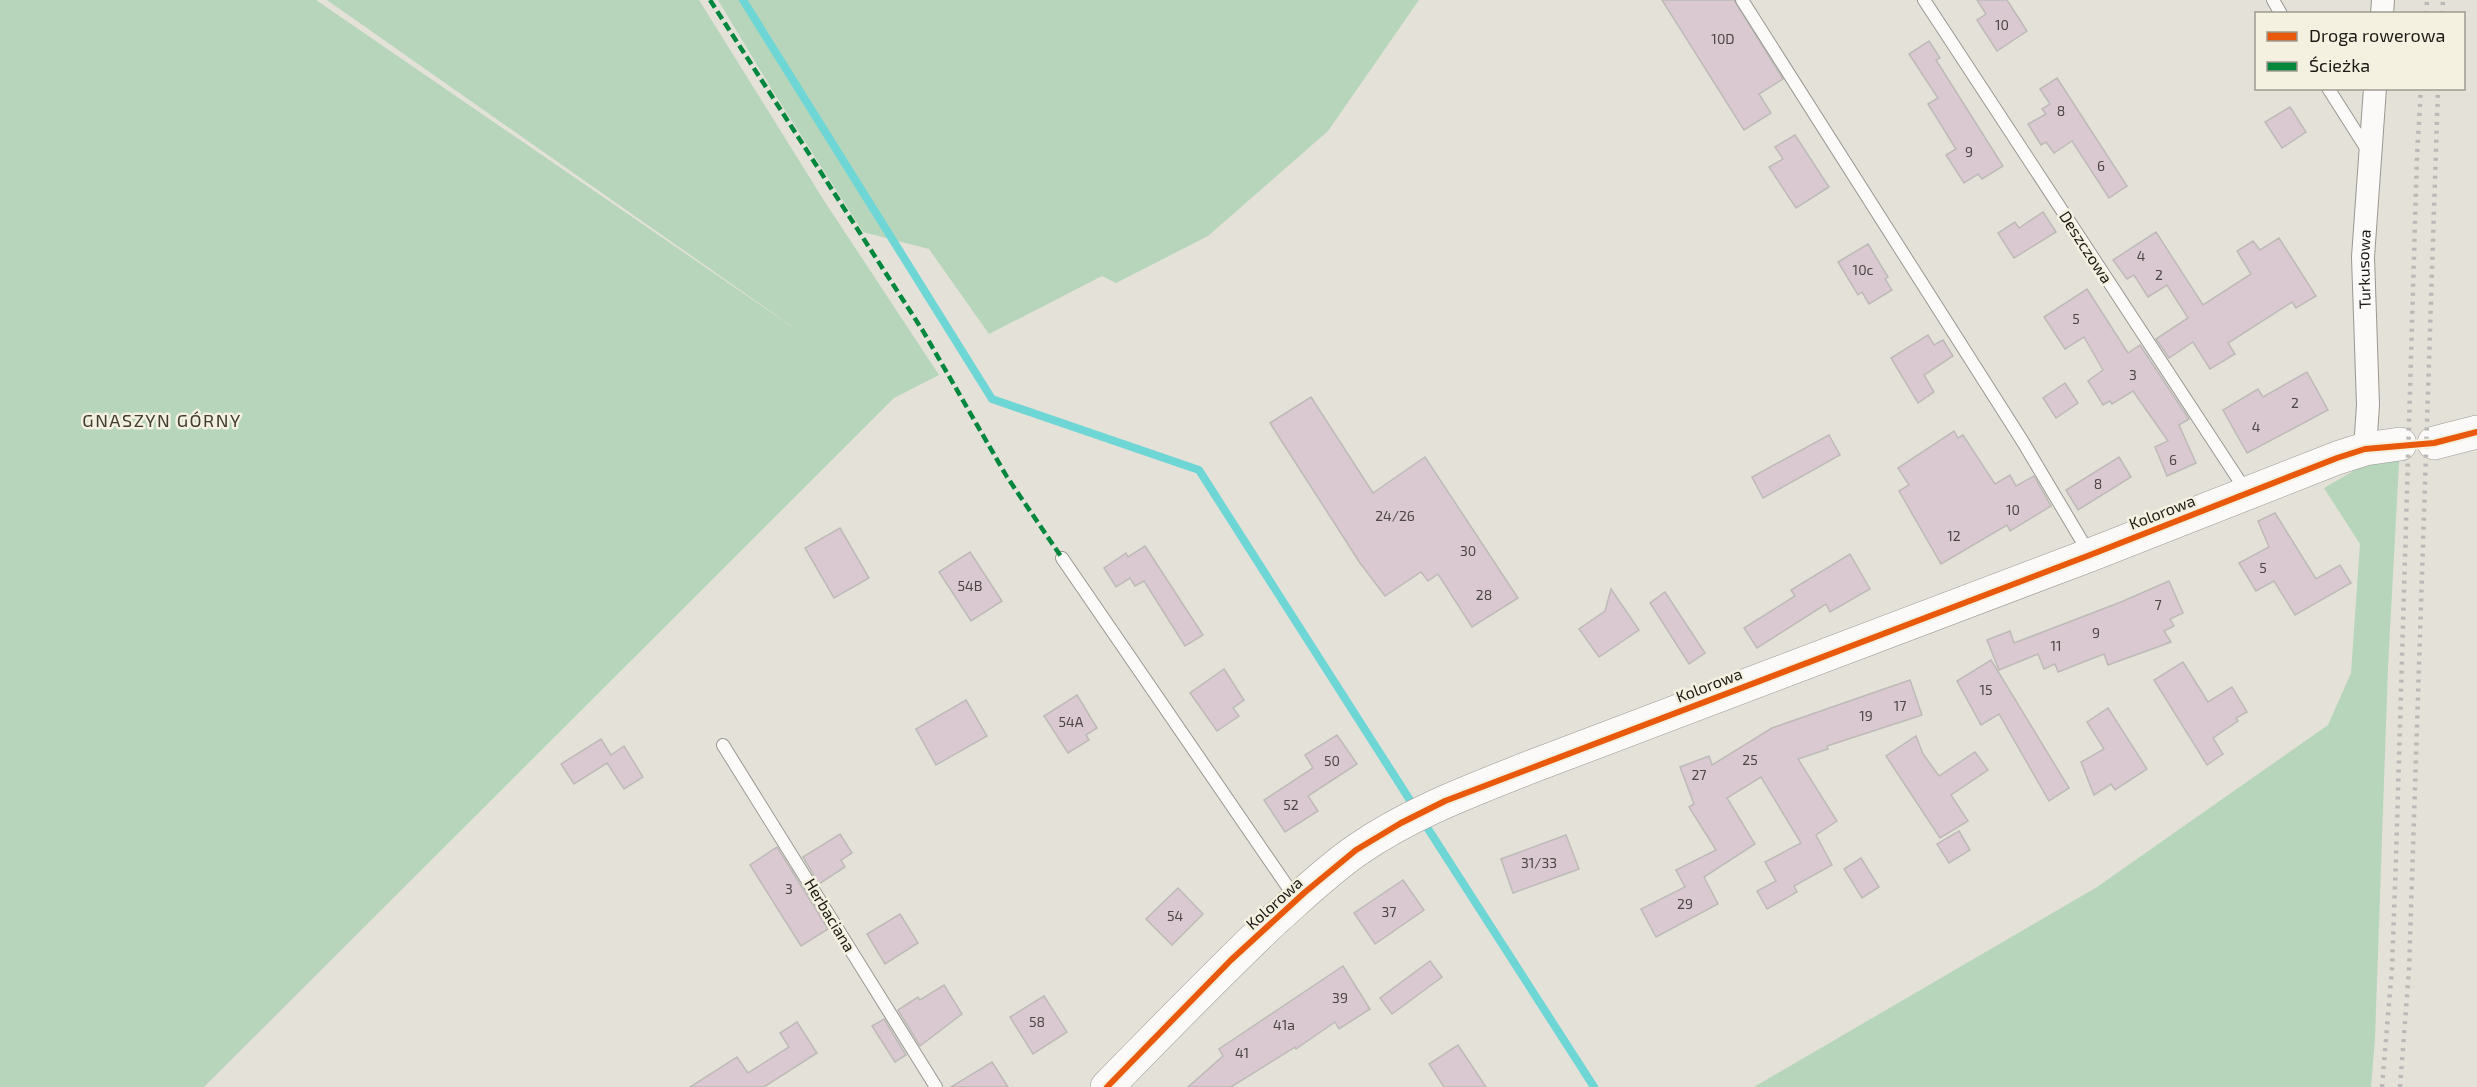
<svg xmlns="http://www.w3.org/2000/svg" width="2477" height="1087" viewBox="0 0 2477 1087" font-family="'Exo 2',sans-serif">
<style>
.green{fill:#b6d5ba}
.lines{fill:none;stroke-linecap:round;stroke-linejoin:round}
.stream{stroke:#6ed7d6;stroke-width:8}
.building{fill:#dac9d1;stroke:#bebab8;stroke-width:1.5}
.lane-casing{stroke:#999891;stroke-width:14}
.street-casing{stroke:#999891;stroke-width:24}
.secondary-casing{stroke:#999891;stroke-width:34}
.lane{stroke:#fbfaf9;stroke-width:12}
.street{stroke:#fbfaf9;stroke-width:22}
.secondary{stroke:#fbfaf9;stroke-width:33}
.rail{stroke:#bab9b7;stroke-width:4.5;stroke-dasharray:3 6;stroke-linecap:butt}
.quiet{stroke:#00873e;stroke-width:4.5;stroke-dasharray:9 4.5;stroke-linecap:butt}
.cycleway-casing{stroke:#f5f1e1;stroke-width:10}
.cycleway{stroke:#e8590c;stroke-width:6}
.labels{text-anchor:middle;stroke-width:5;stroke-linejoin:round;paint-order:stroke}
.number-label{font-size:14px;fill:#4c4644}
.street-label{font-size:16px;fill:#1c1a15;stroke:#f5f1e1}
.neighbourhood-label{font-size:18px;letter-spacing:1.5px;fill:#3f3c30;stroke:#f5f1e1}
</style>
<rect width="100%" height="100%" fill="#e3e1d8"/>
<g class="green">
<polygon points="0,0 316,0 810,339 327,0 699,0 823,199 939,375 894,398 204,1087 0,1087"/>
<polygon points="718,0 1419,0 1328,131 1208,236 1116,283 1102,276 989,334 929,249 863,232 774,93"/>
<polygon points="2400,444 2388,667 2375,1038 2371,1087 1754,1087 2097,887 2328,725 2351,673 2360,544 2324,488"/>
</g>
<g class="lines">
<g class="stream">
<polyline points="743,0 992,399 1199,470 1415,808"/>
<polyline points="1423,821 1594,1087"/>
</g>
</g>
<g class="building">
<polygon points="1662,0 1734,0 1783,79 1759,94 1771,113 1744,130"/>
<polygon points="1977,0 2007,0 2027,31 1997,51 1977,20 1986,14"/>
<polygon points="1929,41 1940,58 1936,60 2003,166 1982,179 1978,174 1964,183 1946,155 1956,149 1928,104 1938,98 1909,54"/>
<polygon points="2057,78 2127,186 2109,198 2072,141 2054,153 2046,142 2041,145 2028,124 2046,114 2042,109 2050,104 2040,89"/>
<polygon points="2290,107 2306,132 2282,148 2265,122"/>
<polygon points="1795,135 1829,187 1796,208 1769,167 1783,159 1775,147"/>
<polygon points="2043,212 2056,232 2014,258 1998,233 2015,222 2019,228"/>
<polygon points="2156,232 2203,305 2251,274 2237,251 2253,241 2260,250 2279,238 2316,296 2296,308 2292,302 2228,343 2235,354 2210,369 2193,342 2169,358 2156,339 2188,318 2167,285 2148,297 2134,275 2127,279 2113,260"/>
<polygon points="1868,244 1888,277 1885,279 1892,290 1869,304 1862,292 1858,295 1838,262"/>
<polygon points="2087,289 2128,353 2140,345 2189,419 2179,425 2196,463 2167,476 2155,447 2168,441 2133,391 2112,404 2110,401 2103,405 2088,381 2103,370 2084,337 2065,349 2044,317"/>
<polygon points="1928,335 1934,345 1943,340 1953,356 1924,375 1934,392 1918,403 1891,358"/>
<polygon points="2307,372 2328,410 2247,453 2223,410 2258,389 2263,397"/>
<polygon points="2065,383 2078,403 2056,418 2043,398"/>
<polygon points="1311,397 1373,493 1425,457 1518,598 1472,627 1438,574 1428,581 1421,572 1385,596 1360,563 1270,423"/>
<polygon points="1954,431 1958,438 1963,435 1995,484 2010,475 2016,486 2034,476 2051,506 2010,531 2007,525 1941,564 1899,491 1909,485 1898,468"/>
<polygon points="1829,435 1840,455 1763,498 1752,477"/>
<polygon points="2119,457 2131,477 2078,510 2066,490"/>
<polygon points="2275,513 2316,579 2340,565 2351,583 2295,615 2274,581 2256,591 2239,563 2269,547 2258,521"/>
<polygon points="840,528 869,578 834,598 805,548"/>
<polygon points="1145,546 1203,635 1185,646 1144,581 1135,586 1130,578 1116,587 1104,568 1126,553 1128,557"/>
<polygon points="970,552 1002,601 971,621 939,572"/>
<polygon points="1850,554 1870,589 1830,612 1826,604 1757,648 1744,628 1795,596 1791,590"/>
<polygon points="2169,581 2183,613 2170,619 2174,626 2164,631 2171,642 2108,665 2104,654 2058,672 2055,664 2044,669 2038,654 1999,670 1987,640 2010,631 2014,643 2121,602"/>
<polygon points="1611,589 1639,630 1599,657 1579,629 1605,611"/>
<polygon points="1665,592 1705,653 1689,664 1650,603"/>
<polygon points="1991,660 2069,788 2049,801 1999,714 1981,725 1957,681"/>
<polygon points="2183,662 2208,702 2232,687 2247,712 2236,718 2238,721 2213,738 2223,754 2207,765 2154,680"/>
<polygon points="1224,669 1244,700 1233,708 1239,716 1217,731 1190,693"/>
<polygon points="1910,680 1922,715 1827,746 1828,749 1798,759 1837,821 1816,835 1832,865 1794,886 1797,892 1767,909 1757,891 1776,881 1765,862 1801,843 1761,777 1727,798 1755,844 1704,877 1718,904 1656,937 1641,909 1685,887 1676,870 1716,850 1689,807 1694,804 1680,767 1709,756 1712,765 1772,728"/>
<polygon points="1077,695 1097,728 1086,735 1089,740 1068,753 1044,716"/>
<polygon points="966,700 987,736 936,765 916,729"/>
<polygon points="2108,708 2147,769 2115,790 2111,784 2094,795 2081,762 2104,749 2087,722"/>
<polygon points="1337,735 1357,764 1308,796 1318,811 1285,832 1264,800 1313,768 1305,755"/>
<polygon points="1916,736 1923,754 1939,776 1975,752 1988,770 1951,795 1968,821 1940,838 1886,756"/>
<polygon points="601,739 611,755 624,746 643,777 624,789 607,763 574,784 561,764"/>
<polygon points="1959,831 1970,850 1949,863 1937,844"/>
<polygon points="840,834 852,853 841,860 845,867 819,884 803,857"/>
<polygon points="1566,835 1579,869 1513,893 1501,859"/>
<polygon points="777,847 828,929 801,946 750,865"/>
<polygon points="1861,858 1879,887 1862,898 1844,869"/>
<polygon points="1403,880 1424,910 1375,944 1354,913"/>
<polygon points="1178,888 1203,914 1172,945 1146,919"/>
<polygon points="900,914 918,943 885,964 867,934"/>
<polygon points="1430,961 1442,977 1392,1014 1380,998"/>
<polygon points="1343,966 1370,1009 1339,1029 1335,1022 1296,1049 1295,1047 1231,1087 1188,1087 1223,1056 1219,1049"/>
<polygon points="944,985 962,1014 920,1046 898,1010 918,997 920,1000"/>
<polygon points="1044,996 1067,1032 1033,1054 1010,1017"/>
<polygon points="884,1019 906,1055 895,1062 872,1026"/>
<polygon points="797,1022 817,1053 764,1087 690,1087 737,1057 748,1073 789,1047 780,1033"/>
<polygon points="1458,1045 1486,1087 1444,1087 1429,1064"/>
<polygon points="992,1062 1008,1087 951,1087"/>
</g>
<g class="lines">
<defs>
<g id="lane">
<polyline points="1742,0 2023,442 2089,553"/>
<polyline points="1924,0 2246,491"/>
<polyline points="2273,0 2281,14"/>
<polyline points="2328,88 2368,151"/>
<polyline points="1062,558 1296,899"/>
<polyline points="723,745 936,1087"/>
</g>
<g id="street">
<polyline points="2382,14 2383,0"/>
<path id="s1" d="M2365,449l3,-44 -5,-148 12,-169"/>
</g>
<g id="secondary">
<polyline points="2434,443 2477,432"/>
<path d="M1107,1087c55,-56 110,-113 167,-167 27,-24 54,-50 83,-70 55,-38 116,-60 176,-84l557,-211 247,-97 28,-9 35,-5"/>
</g>
</defs>
<use href="#lane" class="lane-casing"/>
<use href="#street" class="street-casing"/>
<use href="#secondary" class="secondary-casing"/>
<use href="#lane" class="lane"/>
<use href="#street" class="street"/>
<use href="#secondary" class="secondary"/>
<g class="rail">
<polyline points="2426,14 2427,0"/>
<polyline points="2442,14 2443,0"/>
<polyline points="2382,1087 2392,968 2396,859 2417,156 2421,88"/>
<polyline points="2400,1087 2409,970 2438,88"/>
</g>
<polyline class="quiet" points="710,0 923,331 1007,477 1062,558"/>
<defs>
<polyline id="cycleway" points="1107,1087 1231,960 1304,893 1356,850 1401,823 1445,801 2090,555 2337,458 2365,449 2434,443 2477,432"/>
</defs>
<use href="#cycleway" class="cycleway-casing"/>
<use href="#cycleway" class="cycleway"/>
</g>
<g class="labels">
<g class="number-label">
<text x="2002" y="30">10</text>
<text x="1723" y="44">10D</text>
<text x="2061" y="116">8</text>
<text x="1969" y="157">9</text>
<text x="2101" y="171">6</text>
<text x="2141" y="261">4</text>
<text x="1863" y="275">10c</text>
<text x="2159" y="280">2</text>
<text x="2076" y="324">5</text>
<text x="2133" y="380">3</text>
<text x="2295" y="408">2</text>
<text x="2256" y="432">4</text>
<text x="2173" y="465">6</text>
<text x="2098" y="489">8</text>
<text x="2013" y="515">10</text>
<text x="1395" y="521">24/26</text>
<text x="1954" y="541">12</text>
<text x="1468" y="556">30</text>
<text x="2263" y="573">5</text>
<text x="970" y="591">54B</text>
<text x="1484" y="600">28</text>
<text x="2158" y="610">7</text>
<text x="2096" y="638">9</text>
<text x="2056" y="651">11</text>
<text x="1986" y="695">15</text>
<text x="1900" y="711">17</text>
<text x="1866" y="721">19</text>
<text x="1071" y="727">54A</text>
<text x="1750" y="765">25</text>
<text x="1332" y="766">50</text>
<text x="1699" y="780">27</text>
<text x="1291" y="810">52</text>
<text x="1539" y="868">31/33</text>
<text x="789" y="894">3</text>
<text x="1685" y="909">29</text>
<text x="1389" y="917">37</text>
<text x="1175" y="921">54</text>
<text x="1340" y="1003">39</text>
<text x="1037" y="1027">58</text>
<text x="1284" y="1030">41a</text>
<text x="1242" y="1058">41</text>
</g>
<g class="street-label">
<text transform="translate(2086 247) rotate(57)" y="6">Deszczowa</text>
<text dy="6" stroke="none"><textPath href="#s1" startOffset="180">Turkusowa</textPath></text>
<text transform="translate(2162 512) rotate(-21)" y="6">Kolorowa</text>
<text transform="translate(1709 685) rotate(-21)" y="6">Kolorowa</text>
<text transform="translate(1274 903) rotate(-42)" y="6">Kolorowa</text>
<text transform="translate(830 915) rotate(59)" y="6">Herbaciana</text>
</g>
<g class="neighbourhood-label">
<text x="162" y="427">GNASZYN GÓRNY</text>
</g>
</g>
<rect x="2255" y="12" width="210" height="78" fill="#f5f1e1" stroke="#9e9b8f" stroke-width="1.5"/>
<rect x="2267" y="32" width="30" height="9" fill="#e8590c" stroke="#9e9b8f" stroke-width="1.5"/>
<text x="2309" y="42" font-size="18" fill="#1c1a15">Droga rowerowa</text>
<rect x="2267" y="62" width="30" height="9" fill="#00873e" stroke="#9e9b8f" stroke-width="1.5"/>
<text x="2309" y="72" font-size="18" fill="#1c1a15">Ścieżka</text>
</svg>
